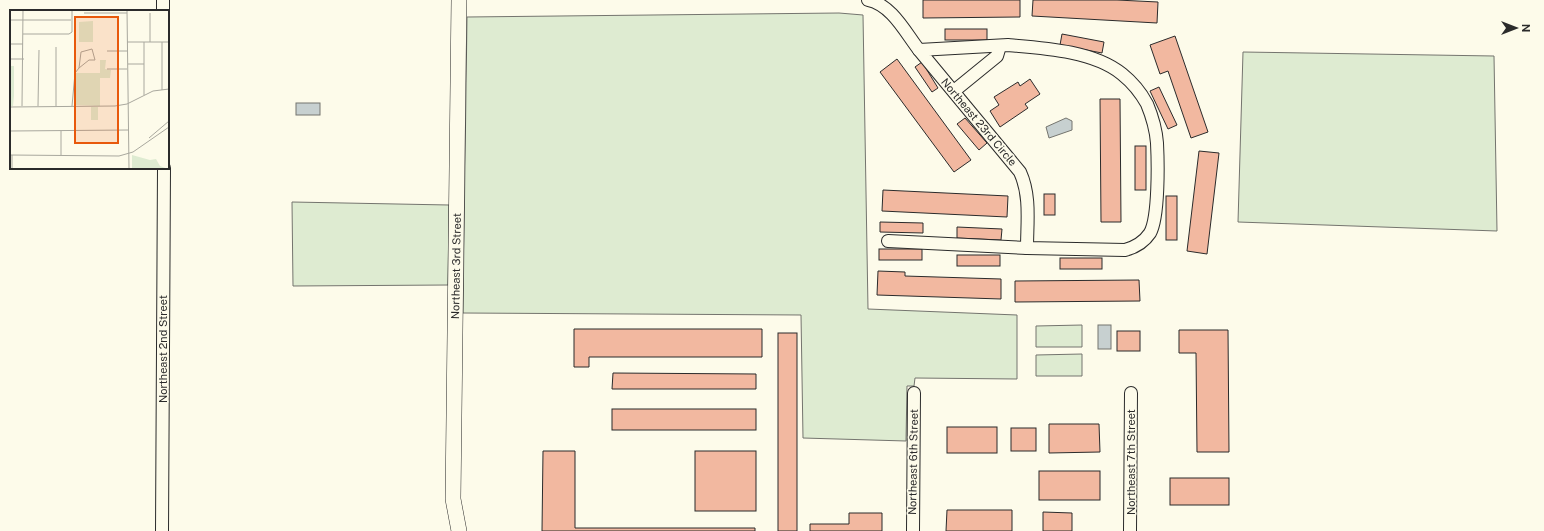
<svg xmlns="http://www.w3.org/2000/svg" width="1544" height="531" viewBox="0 0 1544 531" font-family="'Public Sans',sans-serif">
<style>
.green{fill:#deebd1;stroke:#74746e}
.water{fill:#c7d0d0;stroke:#74746e}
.building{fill:#f2b8a0;stroke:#2b2b2b}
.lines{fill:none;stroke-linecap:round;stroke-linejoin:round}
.minor-casing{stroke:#2b2b2b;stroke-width:14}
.tertiary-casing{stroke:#2b2b2b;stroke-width:16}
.minor{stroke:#fdfbea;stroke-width:12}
.tertiary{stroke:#fdfbea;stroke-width:15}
.labels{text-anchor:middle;stroke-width:3;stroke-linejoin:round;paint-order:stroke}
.street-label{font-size:11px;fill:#2b2b2b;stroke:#fdfbea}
.inset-road{fill:none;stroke:#a9a89e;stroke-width:1}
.view{fill:#e8590c;fill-opacity:0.15;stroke:#e8590c;stroke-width:2}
.inset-edge{fill:none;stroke:#2b2b2b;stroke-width:2}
</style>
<rect width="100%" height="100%" fill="#fdfbea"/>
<g class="green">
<polygon points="839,13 863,15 868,309 1017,315 1017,379 915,378 914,386 907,386 906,441 803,438 801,315 463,313 467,17"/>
<polygon points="1243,52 1494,56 1497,231 1238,222"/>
<polygon points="292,202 449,205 448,285 293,286"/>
<polygon points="1082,325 1082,347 1036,347 1036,326"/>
<polygon points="1082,354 1082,376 1036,376 1036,355"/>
</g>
<g class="water">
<rect x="296" y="103" width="24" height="12"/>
<polygon points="1066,118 1072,121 1072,130 1049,138 1046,127"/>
<rect x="1098" y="325" width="13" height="24"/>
</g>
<g class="building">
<polygon points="923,0 1020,0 1020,17 923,18"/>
<polygon points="1033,0 1117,0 1158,2 1157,23 1032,16"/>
<rect x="945" y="29" width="42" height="11"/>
<polygon points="1062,34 1104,42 1102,53 1060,45"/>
<polygon points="1175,36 1208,132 1191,138 1168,71 1160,74 1150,45"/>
<polygon points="897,59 971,160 954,172 880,72"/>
<polygon points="922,62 938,88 932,92 915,67"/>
<polygon points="1030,79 1040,94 1025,104 1028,108 1000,127 990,111 999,105 994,97 1018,82 1020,86"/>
<polygon points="1159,87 1177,125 1168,129 1150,91"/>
<polygon points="1100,99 1120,99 1121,222 1101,222"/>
<polygon points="965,118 987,143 979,150 957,124"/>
<rect x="1135" y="146" width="11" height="44"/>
<polygon points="1199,151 1219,153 1207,254 1187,251"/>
<polygon points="883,190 1008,196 1007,217 882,211"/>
<rect x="1044" y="194" width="11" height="21"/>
<rect x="1166" y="196" width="11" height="44"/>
<polygon points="880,222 923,223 923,233 880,232"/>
<polygon points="957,227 1002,229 1001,240 957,238"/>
<rect x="879" y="249" width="43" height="11"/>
<rect x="957" y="255" width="43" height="11"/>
<rect x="1060" y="258" width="42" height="11"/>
<polygon points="878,271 905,272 905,276 1001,279 1001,299 877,295"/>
<polygon points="1139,280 1140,301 1015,302 1015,281"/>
<polygon points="574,329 762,329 762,357 589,357 589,367 574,367"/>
<polygon points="1179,330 1228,330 1229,452 1197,452 1196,353 1179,353"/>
<rect x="1117" y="331" width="23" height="20"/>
<rect x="778" y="333" width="19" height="198"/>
<polygon points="613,373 756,374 756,389 612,389"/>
<rect x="612" y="409" width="144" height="21"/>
<polygon points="1049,424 1099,424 1100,452 1049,453"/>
<rect x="947" y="427" width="50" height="26"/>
<rect x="1011" y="428" width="25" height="23"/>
<polygon points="543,451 575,451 575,528 755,528 755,531 542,531"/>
<rect x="695" y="451" width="61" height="60"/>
<rect x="1039" y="471" width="61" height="29"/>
<rect x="1170" y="478" width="59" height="27"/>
<polygon points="947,510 1012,510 1012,531 946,531"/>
<polygon points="1043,512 1072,513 1072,531 1043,531"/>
<polygon points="849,513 882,513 882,531 810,531 810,524 849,524"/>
</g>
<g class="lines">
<defs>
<g id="minor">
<polyline points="163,0 163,11"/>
<path d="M868,0c24,5 37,32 51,50"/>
<path d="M1008,45c36,3 86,6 114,29 10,8 19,19 25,30 5,12 9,26 10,39 1,19 2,74 -7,90 -6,9 -14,14 -25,17l-98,-2c0,-25 4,-52 -7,-76l-101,-122z"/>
<polyline points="954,91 997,56 1000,46"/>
<polyline points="888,241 1027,248"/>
<polyline points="162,531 164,168"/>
<polyline points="913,531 914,393"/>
<polyline points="1130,531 1131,393"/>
</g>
<polyline id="tertiary" points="459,531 453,499 459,0"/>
</defs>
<use href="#minor" class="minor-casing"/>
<use href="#tertiary" class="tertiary-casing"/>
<use href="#minor" class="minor"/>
<use href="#tertiary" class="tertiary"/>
</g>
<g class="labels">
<g class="street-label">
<text transform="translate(979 122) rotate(50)" y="4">Northeast 23rd Circle</text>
<text transform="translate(456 266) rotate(-89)" y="4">Northeast 3rd Street</text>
<text transform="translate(163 349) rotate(-90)" y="4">Northeast 2nd Street</text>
<text transform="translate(913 462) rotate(-89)" y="4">Northeast 6th Street</text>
<text transform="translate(1131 462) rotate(-90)" y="4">Northeast 7th Street</text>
</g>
</g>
<g transform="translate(10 10)">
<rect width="159" height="159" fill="#fdfbea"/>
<path d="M83,11v21h-14v-20zM90,50h6l-1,9 6,1 -1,8h-10v28l-24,-1v-32h24zM0,56h4v30l-1,10h-3zM81,97h7v13h-7zM122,145l18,5 6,-1 4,7 8,3h-36z" fill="#deebd1"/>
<path class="inset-road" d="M117,0l2,159M159,0v17M74,3h43M140,3v29M0,10h61M13,24h46l3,-2v-22M117,32h42M134,32v53M0,34h13M46,37v59M82,39l3,11h-6l-10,8 2,-16zM97,41h20M0,49h14M118,54h16M97,59h20M152,80v-48M12,96l1,-96M28,96l1,-56M62,96l3,-33 4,-5M0,97l105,-1 12,-2 26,-13 16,-2M0,121l118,-1M139,128l20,-17M0,145l109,1 14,-4 36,-25M2,145v14M51,145v-24"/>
<path class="view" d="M65,7h43v126h-43z"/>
<rect width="159" height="159" class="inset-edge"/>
</g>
<g transform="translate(1516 28) rotate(90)" stroke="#fdfbea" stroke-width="3" paint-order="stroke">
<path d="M0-3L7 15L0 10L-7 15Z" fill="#2b2b2b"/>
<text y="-6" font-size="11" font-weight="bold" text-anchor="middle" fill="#2b2b2b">N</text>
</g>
</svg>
